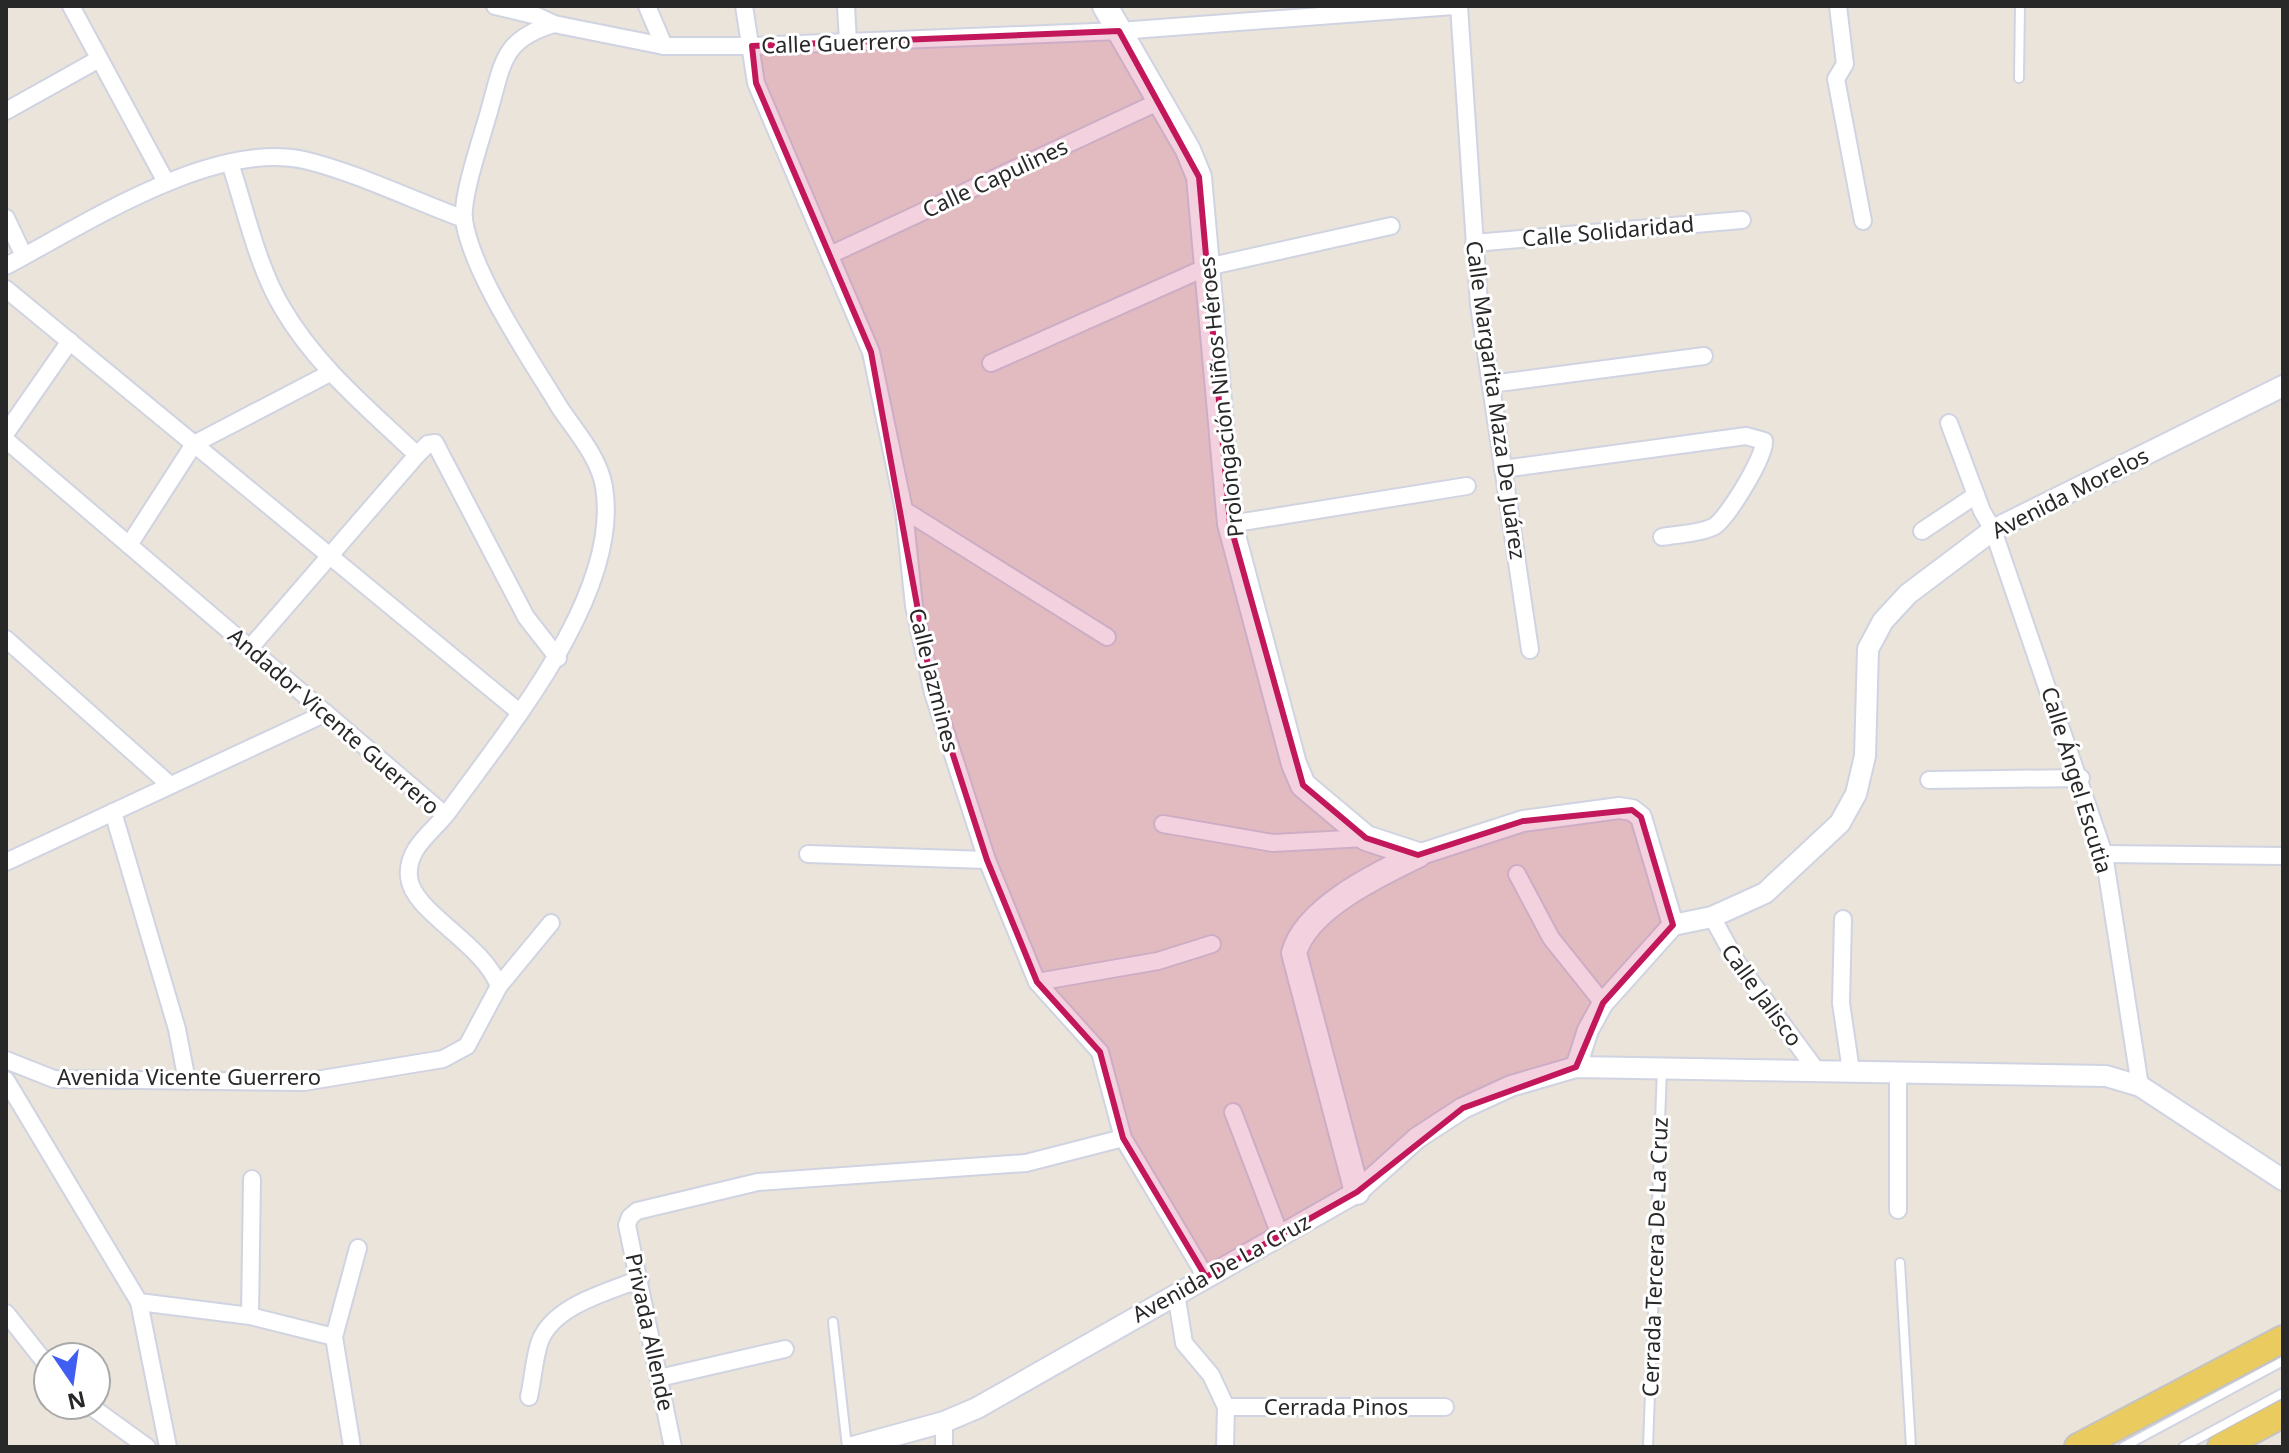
<svg xmlns="http://www.w3.org/2000/svg" width="2289" height="1453" viewBox="0 0 2289 1453" font-family="'Noto Sans',sans-serif">
<style>
.lines{fill:none;stroke-linecap:round;stroke-linejoin:round}
.service-casing{stroke:#d0d3e1;stroke-width:12}
.minor-casing{stroke:#d0d3e1;stroke-width:20}
.tertiary-casing{stroke:#d0d3e1;stroke-width:24}
.secondary-casing{stroke:#d0d3e1;stroke-width:28}
.primary-casing{stroke:#c3c3c3;stroke-width:30}
.service{stroke:#fff;stroke-width:8}
.minor{stroke:#fff;stroke-width:16}
.tertiary{stroke:#fff;stroke-width:20}
.secondary{stroke:#fff;stroke-width:24}
.primary{stroke:#eacb5f;stroke-width:26}
.marked{fill:#c2185b;fill-opacity:0.2;stroke:#c2185b;stroke-width:6;stroke-linejoin:round}
.labels{text-anchor:middle;stroke-width:6;stroke-linejoin:round;paint-order:stroke}
.street-label{font-size:22px;fill:#282828;stroke:#fff}
</style>
<rect width="100%" height="100%" fill="#eae4da"/>
<g class="lines">
<defs>
<g id="service">
<polyline points="2019,78 2020,6"/>
<polyline points="1900,1263 1911,1447"/>
<polyline points="833,1322 847,1447"/>
<polyline points="1648,1447 1662,1068"/>
<polyline points="2123,1447 2283,1361"/>
<polyline points="2183,1447 2283,1393"/>
</g>
<g id="minor">
<polyline points="71,6 166,182"/>
<polyline points="495,6 537,16 554,24 664,46 752,46 1119,31 1454,6"/>
<polyline points="647,6 664,46"/>
<polyline points="744,6 756,83 871,352 904,510 914,606 933,693 987,860 1037,982 1100,1052 1123,1138 1206,1277"/>
<polyline points="846,6 848,42"/>
<polyline points="1459,6 1479,305 1530,650"/>
<polyline points="1838,6 1845,64 1836,79 1863,221"/>
<polyline points="6,111 99,59"/>
<path d="M230,163c16,48 27,103 53,146 34,58 86,100 134,146"/>
<polyline points="6,218 24,256"/>
<polyline points="1474,243 1742,220"/>
<polyline points="832,254 1158,102"/>
<path d="M6,266c79,-42 207,-126 298,-106 48,11 111,41 160,59"/>
<polyline points="6,289 518,711"/>
<polyline points="991,363 1207,267 1391,226"/>
<polyline points="1491,384 1704,356"/>
<polyline points="1949,423 1982,511 1993,530 2104,854 2140,1086"/>
<polyline points="6,433 70,341"/>
<polyline points="6,440 445,815"/>
<path d="M1503,469l243,-33 18,5c2,14 -38,80 -51,86 -15,7 -35,7 -51,10"/>
<polyline points="904,510 1107,637"/>
<polyline points="1230,524 1467,486"/>
<polyline points="1922,531 1976,495"/>
<polyline points="129,545 194,444 330,373"/>
<polyline points="6,639 170,785"/>
<polyline points="250,648 417,455 428,444 435,443 526,617 558,658"/>
<polyline points="1929,780 2081,778"/>
<polyline points="113,812 177,1029 187,1081"/>
<polyline points="1163,824 1273,843 1366,838"/>
<polyline points="808,854 987,860"/>
<polyline points="2104,854 2283,856"/>
<polyline points="6,862 326,713"/>
<polyline points="1517,874 1551,938 1603,1003"/>
<polyline points="1712,917 1738,964 1817,1071"/>
<polyline points="1843,919 1841,1003 1851,1071"/>
<polyline points="1037,982 1158,961 1212,944"/>
<path d="M499,986c-17,-44 -87,-74 -90,-109 -3,-29 24,-45 39,-65 59,-82 174,-219 156,-325 -5,-30 -28,-55 -44,-79 -29,-48 -88,-134 -96,-188 -3,-24 19,-86 26,-112 13,-46 13,-69 64,-84"/>
<polyline points="6,1060 54,1079 304,1082 443,1059 467,1046 499,986 551,923"/>
<polyline points="1898,1072 1898,1210"/>
<polyline points="6,1080 139,1302 168,1447"/>
<polyline points="1233,1112 1280,1235"/>
<polyline points="1176,1293 1184,1343 1211,1375 1226,1407 1225,1447"/>
<polyline points="139,1302 250,1316 334,1337"/>
<polyline points="6,1313 48,1366"/>
<polyline points="250,1316 252,1179"/>
<polyline points="659,1378 785,1349"/>
<path d="M529,1397c4,-18 5,-39 11,-56 14,-36 68,-49 100,-62"/>
<polyline points="89,1405 147,1447"/>
<polyline points="1226,1407 1445,1407"/>
<polyline points="352,1447 334,1337 358,1248"/>
<polyline points="673,1447 627,1225 630,1217 637,1211 758,1182 1026,1163 1123,1138"/>
<polyline points="944,1447 944,1422"/>
</g>
<g id="tertiary">
<polyline points="1418,855 1523,821 1619,808 1632,810 1641,817 1673,925"/>
<polyline points="1576,1067 1588,1030 1603,1003 1673,925 1712,917 1765,893 1840,823 1856,794 1865,756 1868,649 1883,621 1908,594 1993,530 2283,386"/>
<polyline points="853,1447 944,1422 977,1408 1357,1192 1417,1138 1463,1108 1511,1086 1576,1067 2106,1076 2140,1086 2283,1180"/>
</g>
<g id="secondary">
<polyline points="1105,6 1188,150 1199,177 1230,524 1294,764 1303,785 1366,838 1418,855"/>
<path d="M1357,1192l-63,-239c12,-45 85,-79 124,-98"/>
</g>
<g id="primary">
<polyline points="2078,1447 2283,1339"/>
<polyline points="2221,1447 2283,1414"/>
</g>
</defs>
<use href="#service" class="service-casing"/>
<use href="#minor" class="minor-casing"/>
<use href="#tertiary" class="tertiary-casing"/>
<use href="#secondary" class="secondary-casing"/>
<use href="#primary" class="primary-casing"/>
<use href="#service" class="service"/>
<use href="#minor" class="minor"/>
<use href="#tertiary" class="tertiary"/>
<use href="#secondary" class="secondary"/>
<use href="#primary" class="primary"/>
</g>
<path class="marked" d="M1119,31l80,146 31,347 73,261 63,53 52,17 105,-34 109,-11 9,7 32,108 -70,78 -27,64 -113,41 -106,84 -151,85 -83,-139 -23,-86 -63,-70 -50,-122 -54,-167 -62,-341 -115,-269 -4,-37z"/>
<g class="labels">
<g class="street-label">
<text transform="translate(836 43) rotate(-2)" y="8">Calle Guerrero</text>
<text transform="translate(995 178) rotate(-25)" y="8">Calle Capulines</text>
<text transform="translate(1608 231) rotate(-5)" y="8">Calle Solidaridad</text>
<text transform="translate(1221 397) rotate(-96)" y="8">Prolongación Niños Héroes</text>
<text transform="translate(1496 400) rotate(82)" y="8">Calle Margarita Maza De Juárez</text>
<text transform="translate(2070 493) rotate(-27)" y="8">Avenida Morelos</text>
<text transform="translate(934 680) rotate(76)" y="8">Calle Jazmines</text>
<text transform="translate(334 721) rotate(41)" y="8">Andador Vicente Guerrero</text>
<text transform="translate(2077 780) rotate(73)" y="8">Calle Ángel Escutia</text>
<text transform="translate(1762 995) rotate(54)" y="8">Calle Jalisco</text>
<text x="189" y="1085">Avenida Vicente Guerrero</text>
<text transform="translate(1655 1257) rotate(-88)" y="8">Cerrada Tercera De La Cruz</text>
<text transform="translate(1221 1268) rotate(-29)" y="8">Avenida De La Cruz</text>
<text transform="translate(650 1332) rotate(78)" y="8">Privada Allende</text>
<text x="1336" y="1415">Cerrada Pinos</text>
</g>
</g>
<rect width="2289" height="1453" fill="none" stroke="#282828" stroke-width="16"/>
<g transform="translate(72 1381) rotate(167)"><circle r="38" fill="#ffffff" stroke="#a9a9a9" stroke-width="2"/>
<path d="M0-6L14 30L0 20L-14 30Z" fill="#405ff2"/>
<text y="-12" font-size="22" font-weight="bold" text-anchor="middle" fill="#282828">N</text>
</g>
</svg>
